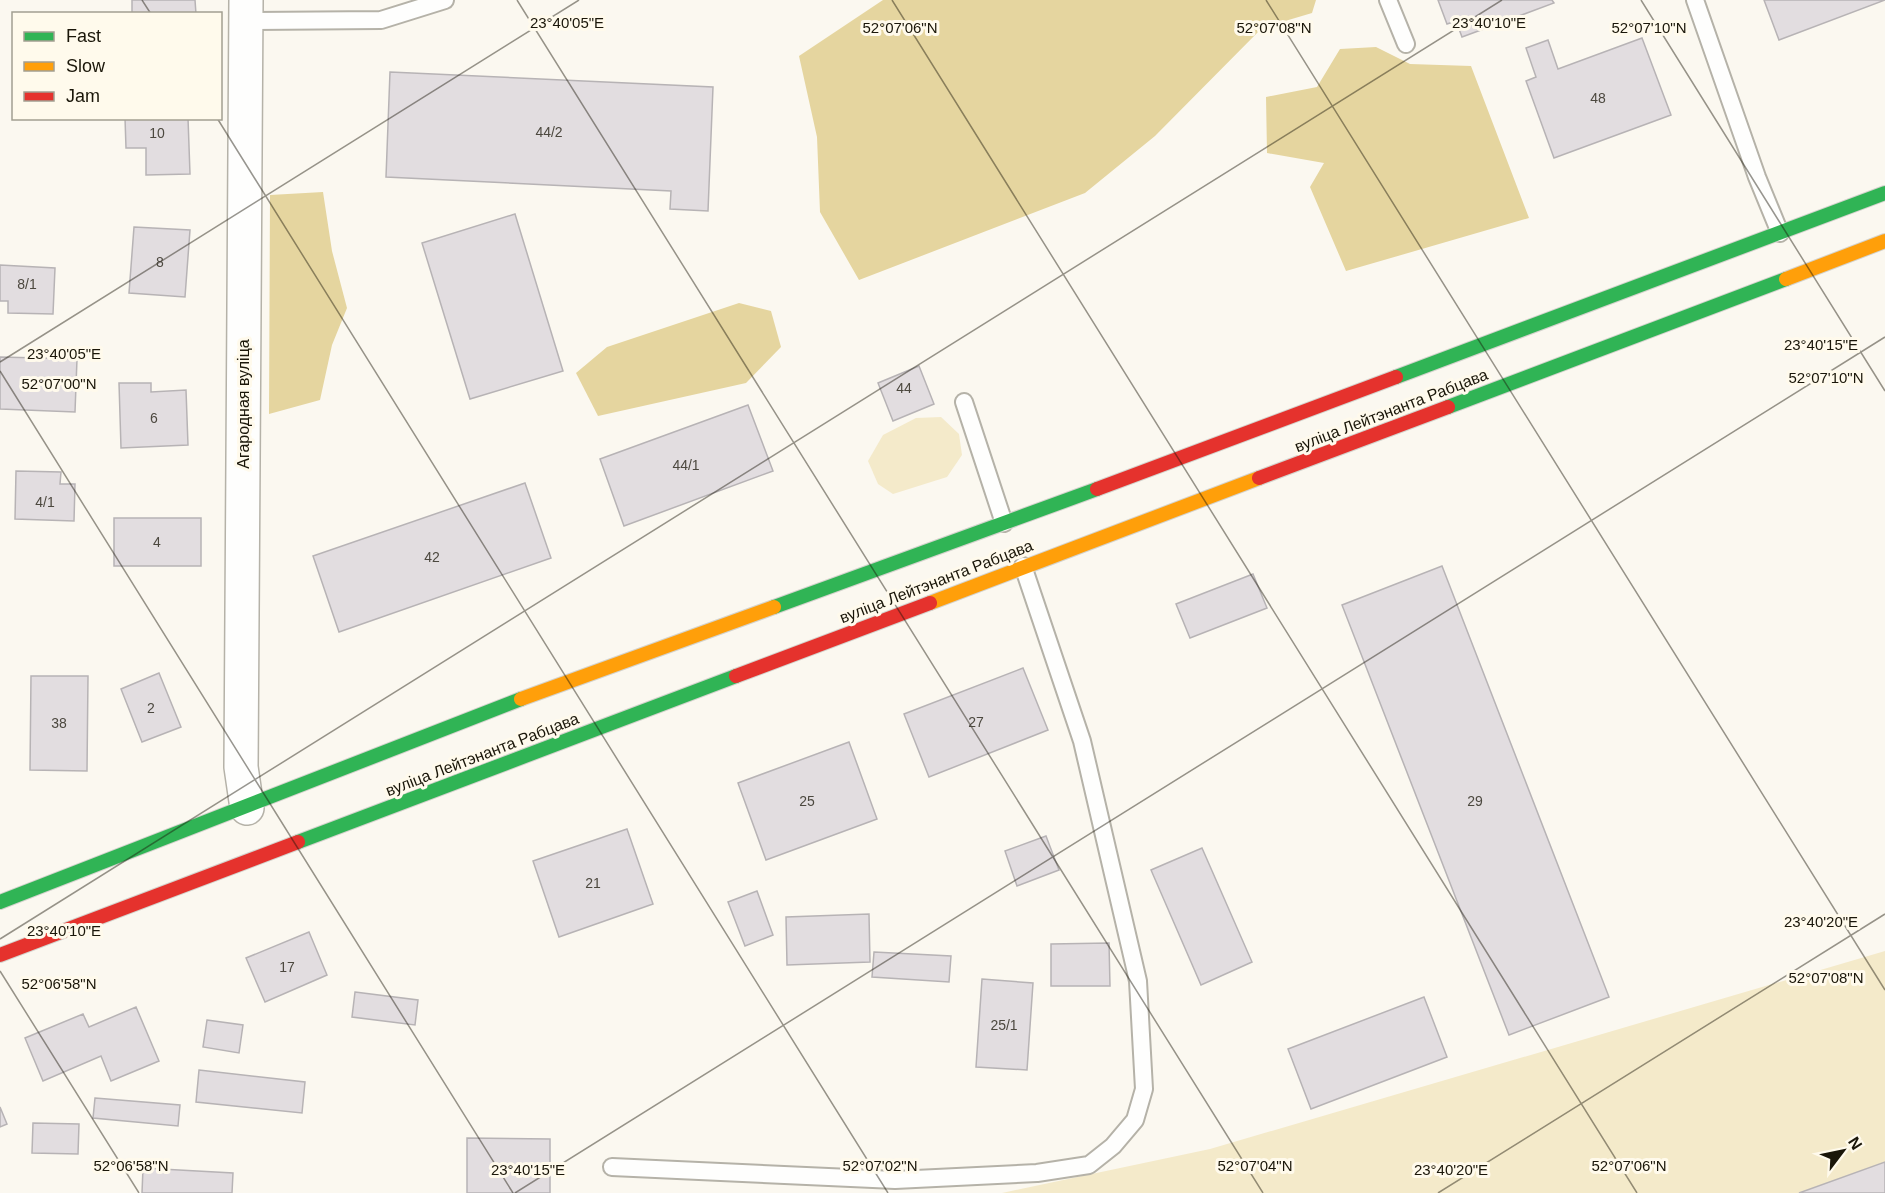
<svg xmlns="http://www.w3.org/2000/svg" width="1885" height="1193" viewBox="0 0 1885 1193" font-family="Helvetica,sans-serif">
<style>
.green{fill:#f4eaca}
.forest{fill:#e5d59f}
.building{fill:#e2dde0;stroke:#b7b3b5;stroke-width:1.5}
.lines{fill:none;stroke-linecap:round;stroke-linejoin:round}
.lane-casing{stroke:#b5b2a8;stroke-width:20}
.street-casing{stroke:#b5b2a8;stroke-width:36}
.fast-casing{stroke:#d4d3cd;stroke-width:16}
.slow-casing{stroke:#d4d3cd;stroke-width:16}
.jam-casing{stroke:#d4d3cd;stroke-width:16}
.lane{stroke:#fefefd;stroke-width:16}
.street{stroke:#fefefd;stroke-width:33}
.fast{stroke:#30b455;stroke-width:14}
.slow{stroke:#ff9f0a;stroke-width:14}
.jam{stroke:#e5322d;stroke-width:14}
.ticks{fill:none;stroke:#1a1609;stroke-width:1.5;stroke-opacity:0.45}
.labels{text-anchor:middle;stroke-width:6;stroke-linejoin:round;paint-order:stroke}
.number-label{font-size:14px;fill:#4c483f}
.street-label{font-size:16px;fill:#1a1609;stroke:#fffaec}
.ticks-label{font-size:15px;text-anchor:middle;fill:#1a1609;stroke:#fffaec;stroke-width:6;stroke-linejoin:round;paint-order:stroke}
</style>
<rect width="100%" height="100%" fill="#fbf8f0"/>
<g class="green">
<polygon points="941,417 959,434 962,455 947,477 893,494 878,484 868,461 883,435 916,418"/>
<polygon points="1885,951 1885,1162 1799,1193 1002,1193 1210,1149"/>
</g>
<g class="forest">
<polygon points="883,0 1316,0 1312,13 1262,28 1155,136 1085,193 859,280 820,212 817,137 799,56"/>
<polygon points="1376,47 1410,64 1471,66 1529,218 1346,271 1310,187 1324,163 1267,153 1266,97 1317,87 1340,49"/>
<polygon points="323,192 332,251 347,308 332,345 320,400 269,414 270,195"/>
<polygon points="739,303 771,311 781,347 746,383 598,416 576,373 607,347"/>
</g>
<g class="building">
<polygon points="132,0 195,0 196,14 132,14"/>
<polygon points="1438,0 1552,0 1554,3 1462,37 1456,21 1447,24"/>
<polygon points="1764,0 1885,0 1779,40"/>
<polygon points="1642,38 1671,115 1554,158 1526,81 1536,77 1526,48 1548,40 1558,69"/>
<polygon points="390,72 713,87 708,211 670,209 671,191 386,177"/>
<polygon points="125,118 188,118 190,174 146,175 146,148 126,148"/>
<polygon points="515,214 563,371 470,399 422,243"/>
<polygon points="134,227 190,230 185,297 129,293"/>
<polygon points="0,265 55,268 53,314 8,313 8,301 0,301"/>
<polygon points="0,357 77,359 75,412 0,409"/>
<polygon points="919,366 934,404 893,421 878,383"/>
<polygon points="119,383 151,383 151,392 186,390 188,445 121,448"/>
<polygon points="748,405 773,471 624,526 600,459"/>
<polygon points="16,471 61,472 60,484 75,484 74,521 15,519"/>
<polygon points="525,483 551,558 339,632 313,556"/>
<rect x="114" y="518" width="87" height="48"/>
<polygon points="1442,566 1609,997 1509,1035 1342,605"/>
<polygon points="1253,574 1267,608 1190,638 1176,604"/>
<polygon points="1023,668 1048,730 929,777 904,714"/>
<polygon points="159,673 181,727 142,742 121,689"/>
<polygon points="31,676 88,676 87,771 30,770"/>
<polygon points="849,742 877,819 766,860 738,783"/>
<polygon points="627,829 653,904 559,937 533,861"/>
<polygon points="1046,836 1059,870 1017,886 1005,851"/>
<polygon points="1202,848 1252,962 1201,985 1151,870"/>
<polygon points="757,891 773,935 745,946 728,902"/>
<polygon points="869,914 870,962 787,965 786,917"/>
<polygon points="309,932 327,975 265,1002 246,958"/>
<polygon points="1109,943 1110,986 1051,986 1051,944"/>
<polygon points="874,952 951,956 949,982 872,977"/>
<polygon points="982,979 1033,983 1027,1070 976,1067"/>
<polygon points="355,992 418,1000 415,1025 352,1017"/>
<polygon points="1424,997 1447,1057 1311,1109 1288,1049"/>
<polygon points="136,1007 159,1061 111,1081 101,1056 43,1081 25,1038 83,1014 89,1027"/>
<polygon points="207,1020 243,1025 239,1053 203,1047"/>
<polygon points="199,1070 305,1082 302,1113 196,1102"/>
<polygon points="95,1098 180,1105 178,1126 93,1118"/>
<polygon points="0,1107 7,1124 0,1127"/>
<polygon points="33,1123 79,1124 78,1154 32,1153"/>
<polygon points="467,1138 550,1139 550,1193 467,1193"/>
<polygon points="1885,1162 1885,1193 1799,1193"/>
<polygon points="143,1168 233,1173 232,1193 142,1193"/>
</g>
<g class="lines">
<defs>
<g id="lane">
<polyline points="1388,0 1406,44"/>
<polyline points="1695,0 1757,177 1780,233"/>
<polyline points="246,21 381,20 445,0"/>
<polyline points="964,402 1004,523"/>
<polyline points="612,1167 895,1180 1037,1173 1089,1165 1113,1146 1135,1120 1144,1089 1138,981 1082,741 1023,566"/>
</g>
<polyline id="street" points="246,0 241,767 247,808"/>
<g id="fast">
<polyline points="1396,377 1885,193"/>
<polyline points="1448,407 1786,279"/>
<polyline points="774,607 1097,489"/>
<polyline points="298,842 736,676"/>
<polyline points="0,902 521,699"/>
</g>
<g id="slow">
<polyline points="1786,279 1885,241"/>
<polyline points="930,603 1259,478"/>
<polyline points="521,699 774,607"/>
</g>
<g id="jam">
<polyline points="1259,478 1448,407"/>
<polyline points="1097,489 1396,377"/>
<polyline points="736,676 930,603"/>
<polyline points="0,955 298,842"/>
</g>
</defs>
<use href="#lane" class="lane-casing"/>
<use href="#street" class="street-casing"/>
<use href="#fast" class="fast-casing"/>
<use href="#slow" class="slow-casing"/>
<use href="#jam" class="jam-casing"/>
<use href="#lane" class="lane"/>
<use href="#street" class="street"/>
<use href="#fast" class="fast"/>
<use href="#slow" class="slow"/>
<use href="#jam" class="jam"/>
</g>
<path class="ticks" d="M142,0l9,14M517,0l746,1193M892,0l745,1193M1266,0l619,990M1641,0l244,391M217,118l671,1075M0,362l579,-362M0,371l513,822M0,939l1502,-939M0,971l139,222M515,1193l1370,-856M1438,1193l447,-279"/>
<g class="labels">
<g class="number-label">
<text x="1598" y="103">48</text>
<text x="549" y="137">44/2</text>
<text x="157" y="138">10</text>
<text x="160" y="267">8</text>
<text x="27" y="289">8/1</text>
<text x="904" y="393">44</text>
<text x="154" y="423">6</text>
<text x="686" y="470">44/1</text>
<text x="45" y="507">4/1</text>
<text x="157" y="547">4</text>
<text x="432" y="562">42</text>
<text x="151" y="713">2</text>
<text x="976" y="727">27</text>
<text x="59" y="728">38</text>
<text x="807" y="806">25</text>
<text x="1475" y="806">29</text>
<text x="593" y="888">21</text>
<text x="287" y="972">17</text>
<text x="1004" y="1030">25/1</text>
</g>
<g class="street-label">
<text transform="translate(243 404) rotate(-90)" y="6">Агародная вуліца</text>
<text transform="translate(1391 410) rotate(-21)" y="6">вуліца Лейтэнанта Рабцава</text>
<text transform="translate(936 581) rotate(-21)" y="6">вуліца Лейтэнанта Рабцава</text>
<text transform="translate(482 754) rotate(-21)" y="6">вуліца Лейтэнанта Рабцава</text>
</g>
</g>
<g class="ticks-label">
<text x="567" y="28">23°40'05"E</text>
<text x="1489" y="28">23°40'10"E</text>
<text x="900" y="33">52°07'06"N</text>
<text x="1274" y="33">52°07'08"N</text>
<text x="1649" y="33">52°07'10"N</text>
<text x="1821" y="350">23°40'15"E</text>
<text x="64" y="359">23°40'05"E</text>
<text x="1826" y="383">52°07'10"N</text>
<text x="59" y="389">52°07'00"N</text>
<text x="1821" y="927">23°40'20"E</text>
<text x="64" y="936">23°40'10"E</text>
<text x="1826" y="983">52°07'08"N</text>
<text x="59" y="989">52°06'58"N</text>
<text x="131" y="1171">52°06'58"N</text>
<text x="880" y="1171">52°07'02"N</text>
<text x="1255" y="1171">52°07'04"N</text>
<text x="1629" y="1171">52°07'06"N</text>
<text x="528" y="1175">23°40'15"E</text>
<text x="1451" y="1175">23°40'20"E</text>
</g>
<rect x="12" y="12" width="210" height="108" fill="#fffaec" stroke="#a39f91" stroke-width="1.5"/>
<rect x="24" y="32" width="30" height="9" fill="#30b455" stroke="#a39f91" stroke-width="1.5"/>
<text x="66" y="42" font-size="18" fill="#1a1609">Fast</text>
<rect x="24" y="62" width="30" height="9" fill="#ff9f0a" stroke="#a39f91" stroke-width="1.5"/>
<text x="66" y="72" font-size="18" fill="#1a1609">Slow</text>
<rect x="24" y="92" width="30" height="9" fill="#e5322d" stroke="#a39f91" stroke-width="1.5"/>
<text x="66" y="102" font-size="18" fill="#1a1609">Jam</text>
<g transform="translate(1843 1151) rotate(58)" stroke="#fffaec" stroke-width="4.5" paint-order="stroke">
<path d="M0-4.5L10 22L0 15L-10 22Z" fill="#1a1609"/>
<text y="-9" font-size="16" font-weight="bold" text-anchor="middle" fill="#1a1609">N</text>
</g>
</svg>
